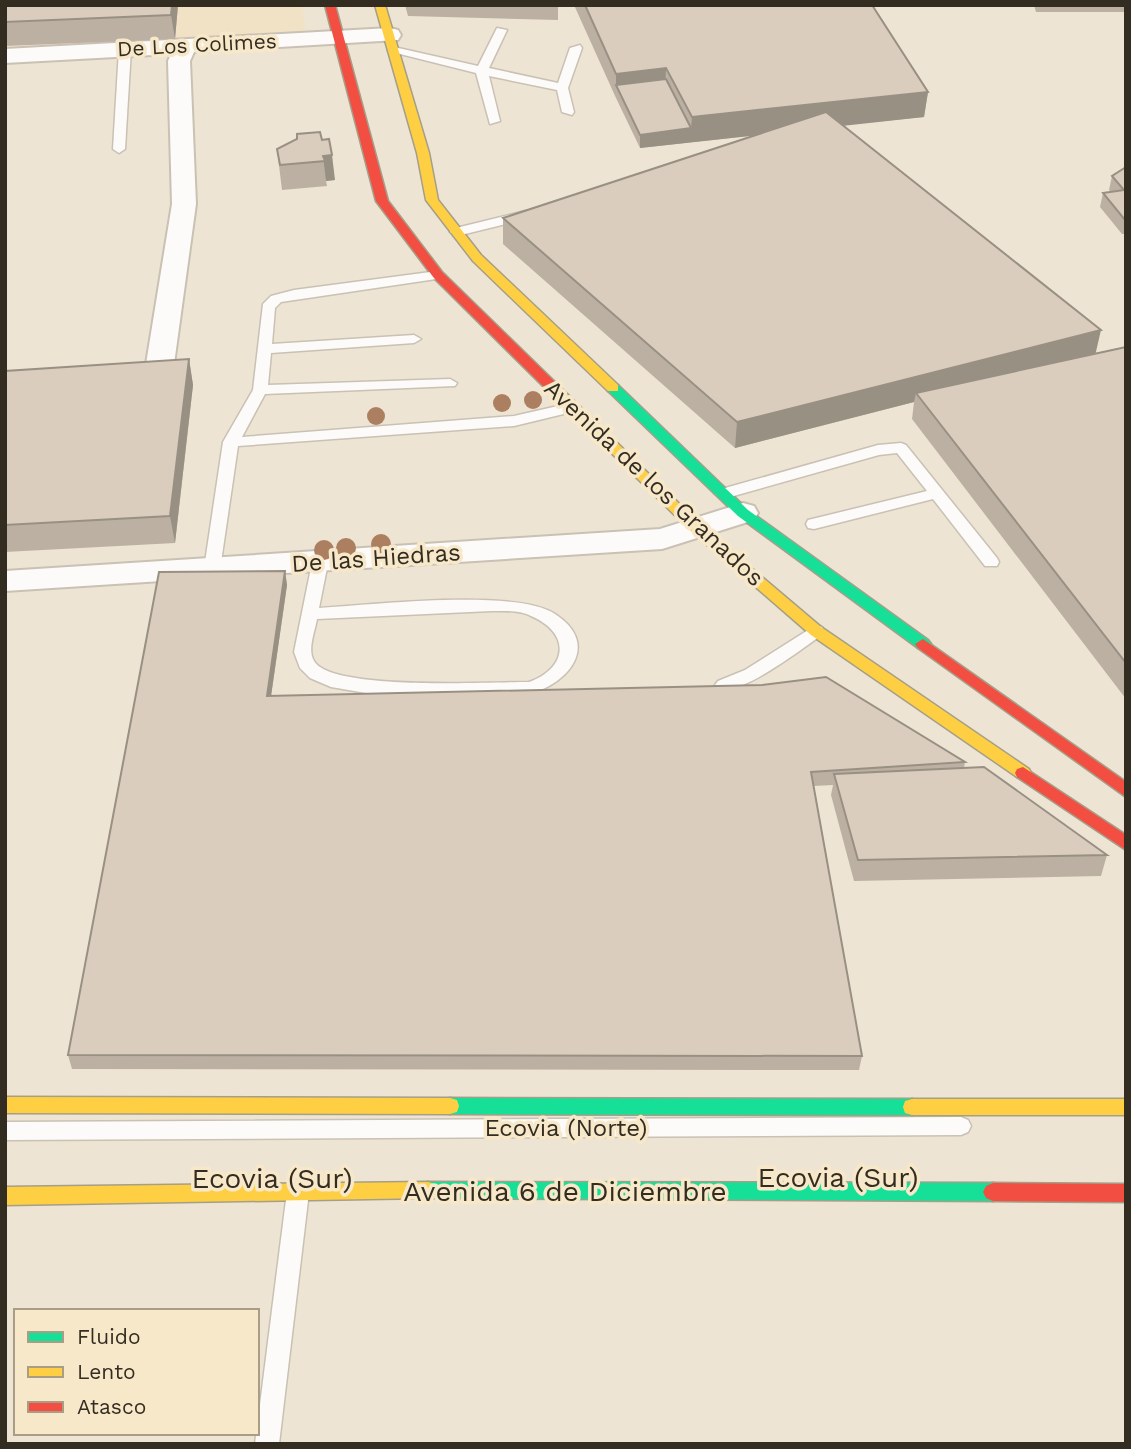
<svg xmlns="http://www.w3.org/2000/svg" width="1131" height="1449" viewBox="0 0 1131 1449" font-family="'Work Sans',sans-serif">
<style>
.built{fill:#f1e2c6}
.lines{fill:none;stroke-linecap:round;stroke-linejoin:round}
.lane-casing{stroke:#c9c1b4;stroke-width:3}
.street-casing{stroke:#c9c1b4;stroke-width:4}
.fast-casing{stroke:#a59f88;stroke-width:3}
.slow-casing{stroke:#a59f88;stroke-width:3}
.jam-casing{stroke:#a59f88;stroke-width:3}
.lane{fill:#fcfbf9;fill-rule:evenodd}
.street{fill:#fcfbf9;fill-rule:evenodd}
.fast{fill:#16e098;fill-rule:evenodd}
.slow{fill:#ffcf43;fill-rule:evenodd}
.jam{fill:#f24e42;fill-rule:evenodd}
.tree{fill:#ac7f60}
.wall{fill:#bcb0a3}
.shaded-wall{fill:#999084}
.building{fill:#dbcdbd;stroke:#999084;stroke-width:2}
.labels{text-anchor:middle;stroke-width:7;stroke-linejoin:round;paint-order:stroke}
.far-street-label{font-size:21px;fill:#332d21;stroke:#f8e8ca}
.street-label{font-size:24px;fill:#332d21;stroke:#f8e8ca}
.near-street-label{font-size:28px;fill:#332d21;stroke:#f8e8ca}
</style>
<rect width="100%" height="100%" fill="#eee4d4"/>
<polygon class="built" points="5,5 302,5 306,34 5,50"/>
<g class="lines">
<defs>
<g id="lane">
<polygon points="497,28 507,30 489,68 558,83 570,48 580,45 582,48 568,88 574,112 572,115 562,112 557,90 489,76 500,121 490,124 476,73 388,51 394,47 478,66"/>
<polygon points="125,45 131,49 125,149 119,153 113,149 119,49"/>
<polygon points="525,211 532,215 530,218 457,236 450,232 452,229"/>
<polygon points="438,271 445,275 443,278 281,302 275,308 272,344 414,335 421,339 414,343 271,353 268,385 450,379 457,383 455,386 265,394 242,437 514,416 571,403 576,405 576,411 514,426 238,446 220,569 218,573 206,573 204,569 223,442 253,390 263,304 271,296 294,290"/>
<polygon points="901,443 906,445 997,558 999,562 997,566 985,566 933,499 814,529 808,528 806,524 808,520 927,491 897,453 879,455 723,499 715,494 718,490 878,445"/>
<path d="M320,558l8,5 -9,45c52,-3 196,-20 236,6 45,29 16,68 -25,80l-164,-1 -35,-6 -21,-9 -10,-10 -6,-16 18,-89zM492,611c13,0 28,-1 39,5 40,17 37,52 -2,66 -38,0 -198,9 -215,-21 -7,-11 1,-30 3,-42z"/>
<path d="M816,625l6,2 2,4 -2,4c-21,14 -80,61 -104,54l-3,-4 3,-4 27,-11z"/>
<polygon points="961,1117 968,1120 971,1126 968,1132 961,1135 5,1140 5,1122"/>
<polygon points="298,1183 306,1185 309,1192 279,1444 255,1444 287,1192 290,1185"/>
</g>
<g id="street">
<polygon points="390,28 398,30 401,35 398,40 194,52 190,61 196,204 174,364 170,370 150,370 146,364 172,204 168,61 171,54 5,63 5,49"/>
<polygon points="743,503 754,506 758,513 754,520 662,549 5,591 5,571 660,529"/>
</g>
<g id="fast">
<polygon points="613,384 618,385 748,510 928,640 931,644 928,648 918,648 738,516 608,391 606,388"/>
<polygon points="450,1098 912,1099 919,1101 921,1107 919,1113 912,1115 450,1114 443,1112 441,1106 443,1100"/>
<polygon points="428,1182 993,1183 1000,1186 1003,1192 1000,1198 993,1201 428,1198 421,1196 418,1190 421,1184"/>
</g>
<g id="slow">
<polygon points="375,5 385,5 429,153 438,200 481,255 618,385 618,391 608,391 473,261 426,200 417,153"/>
<polygon points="553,384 558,385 702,526 821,627 1029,769 1031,773 1029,777 1017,777 811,635 692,532 548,391 546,388"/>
<polygon points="5,1097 450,1098 457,1100 459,1106 457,1112 450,1114 5,1113"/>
<polygon points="912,1099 1126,1099 1126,1115 912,1115 905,1113 903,1107 905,1101"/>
<polygon points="428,1182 435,1184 438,1190 435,1196 428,1198 5,1205 5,1187"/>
</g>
<g id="jam">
<polygon points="325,5 335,5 388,201 442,272 558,385 558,391 548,391 434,278 376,201"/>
<polygon points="923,639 1126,782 1126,797 918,648 915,644"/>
<polygon points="1023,767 1126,835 1126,850 1017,777 1015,773 1017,769"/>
<polygon points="993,1183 1126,1184 1126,1202 993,1201 986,1198 983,1192 986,1186"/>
</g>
</defs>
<use href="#lane" class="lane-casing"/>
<use href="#street" class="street-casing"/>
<use href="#fast" class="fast-casing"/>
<use href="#slow" class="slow-casing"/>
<use href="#jam" class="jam-casing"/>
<use href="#lane" class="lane"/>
<use href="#street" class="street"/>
<use href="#fast" class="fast"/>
<use href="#slow" class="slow"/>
<use href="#jam" class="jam"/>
</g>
<g class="tree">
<circle cx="533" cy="400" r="9"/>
<circle cx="502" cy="403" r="9"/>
<circle cx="376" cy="416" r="9"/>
<circle cx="381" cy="544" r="10"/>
<circle cx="346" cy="548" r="10"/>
<circle cx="324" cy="550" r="10"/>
</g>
<g class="wall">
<polygon points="5,5 178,5 175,39 5,46"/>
<polygon points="405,5 558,5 558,20 408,16"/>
<polygon points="574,5 872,5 928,92 924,117 844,125 1095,353 1126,347 1126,699 912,419 914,402 735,448 503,244 503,218 756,135 640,148 616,98"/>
<polygon points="1034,5 1126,5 1126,12 1036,12"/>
<polygon points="322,140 335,180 326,181 327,186 282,190 277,149"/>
<polygon points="1126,167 1126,234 1122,234 1100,207 1103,193 1111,192 1109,190 1112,176"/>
<polygon points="189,359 193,385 175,543 5,552 5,371"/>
<polygon points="285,571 287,585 271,696 965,762 964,768 1107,855 1101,876 854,881 831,795 833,785 814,786 862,1056 859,1070 72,1069 68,1055"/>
</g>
<g class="shaded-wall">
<polygon points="172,5 178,5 175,39 171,15"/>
<polygon points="666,68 665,92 616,85 616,74"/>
<polygon points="928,92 924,117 640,148 640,135 691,128 692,117"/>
<polygon points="332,155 335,180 326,181 323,156"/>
<polygon points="1101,330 1095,356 916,393 914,402 735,448 737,422"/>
<polygon points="189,359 193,385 175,543 170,516"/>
<polygon points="285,571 287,585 269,710 267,696"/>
</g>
<g class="building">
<polygon points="5,5 172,5 171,15 5,22"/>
<polygon points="585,5 872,5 928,92 692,117 666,68 616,74"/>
<polygon points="666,79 691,128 640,135 616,85"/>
<polygon points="826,112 1101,330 737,422 503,218"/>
<polygon points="320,132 322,140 329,139 332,155 323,156 325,161 280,165 277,149 297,139 297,134"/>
<polygon points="1126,167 1126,220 1125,220 1103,193 1124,190 1112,176"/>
<polygon points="1126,347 1126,663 916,393"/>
<polygon points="189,359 170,516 5,525 5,371"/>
<polygon points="285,571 267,696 762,685 826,677 965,762 811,772 862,1056 68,1055 159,572"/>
<polygon points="984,767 1107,855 858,860 834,774"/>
</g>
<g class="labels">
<g class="far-street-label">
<text transform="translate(197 45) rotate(-3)" y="7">De Los Colimes</text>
</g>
<g class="street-label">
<text transform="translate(654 483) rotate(43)" y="8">Avenida de los Granados</text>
<text transform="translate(376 558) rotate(-4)" y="8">De las Hiedras</text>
<text x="566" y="1136">Ecovia (Norte)</text>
</g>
<g class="near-street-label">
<text x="838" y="1187">Ecovia (Sur)</text>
<text x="272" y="1188">Ecovia (Sur)</text>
<text x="565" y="1201">Avenida 6 de Diciembre</text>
</g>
</g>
<rect width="1131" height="1449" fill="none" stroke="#332d21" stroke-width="14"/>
<rect x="14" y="1309" width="245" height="126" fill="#f8e8ca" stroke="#a99d86" stroke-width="2"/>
<rect x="28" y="1332" width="35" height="10" fill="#16e098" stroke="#a99d86" stroke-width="2"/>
<text x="77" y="1344" font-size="21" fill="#332d21">Fluido</text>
<rect x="28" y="1367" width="35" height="10" fill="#ffcf43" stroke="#a99d86" stroke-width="2"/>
<text x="77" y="1379" font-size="21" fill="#332d21">Lento</text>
<rect x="28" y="1402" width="35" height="10" fill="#f24e42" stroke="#a99d86" stroke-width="2"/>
<text x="77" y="1414" font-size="21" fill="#332d21">Atasco</text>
</svg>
